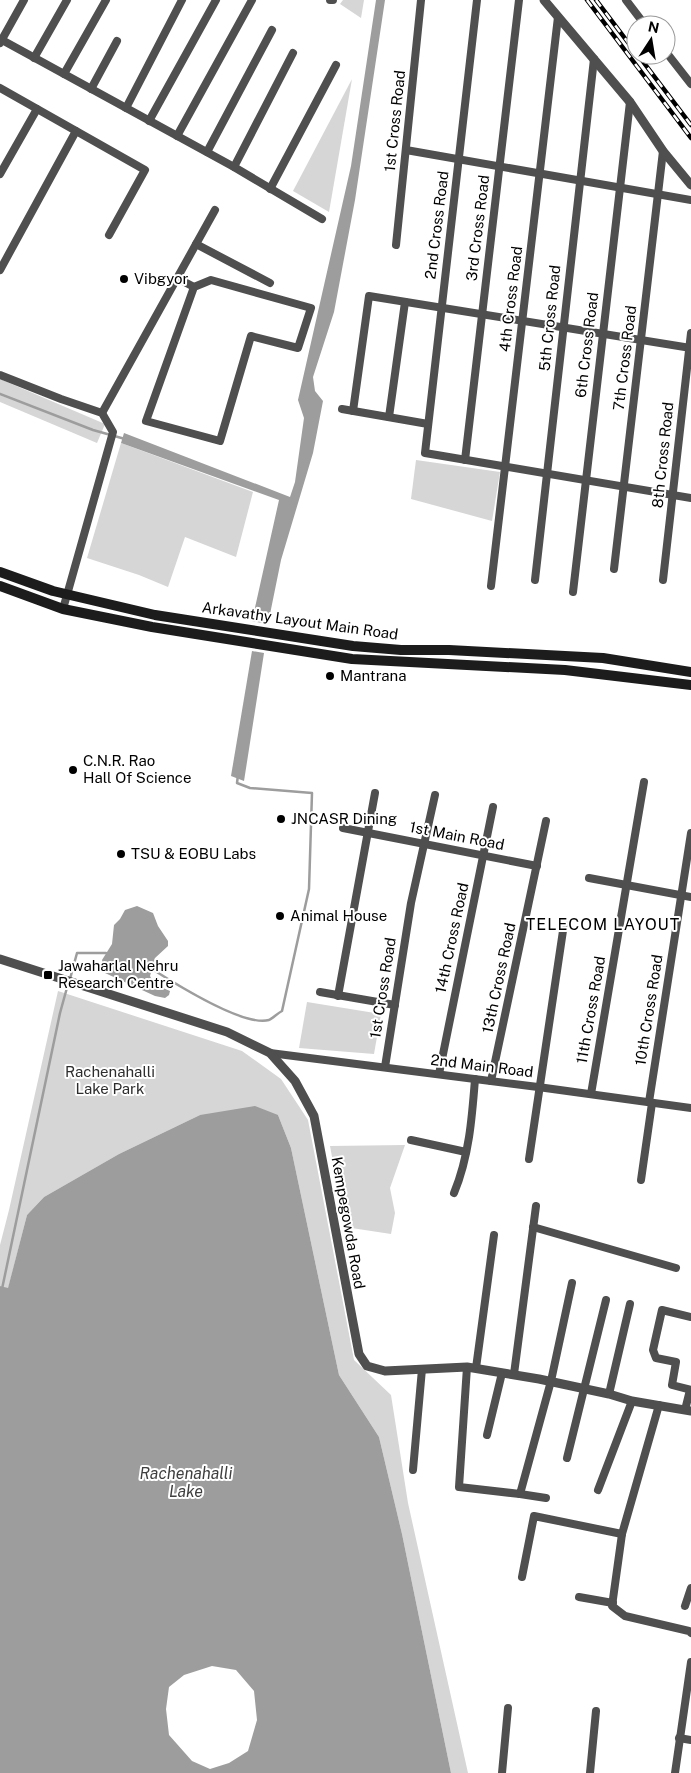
<svg xmlns="http://www.w3.org/2000/svg" width="691" height="1773" viewBox="0 0 691 1773" font-family="'Public Sans',sans-serif">
<style>
.green{fill:#d6d6d6}
.water{fill:#9d9d9d;fill-rule:evenodd}
.lines{fill:none;stroke-linecap:round;stroke-linejoin:round}
.stream{stroke:#9d9d9d;stroke-width:2.5}
.minor{stroke:#4f4f4f;stroke-width:8}
.tertiary{stroke:#4f4f4f;stroke-width:9}
.secondary{stroke:#1c1c1c;stroke-width:10}
.rail-casing{stroke:#000;stroke-width:4.5}
.rail{stroke:#fff;stroke-width:2.5;stroke-dasharray:8;stroke-linecap:butt}
.poi-dot{fill:#000;stroke:#fff;stroke-width:2}
.labels{text-anchor:middle;stroke-width:4;stroke-linejoin:round;paint-order:stroke}
.street-label{font-size:15px;fill:#000;stroke:#fff}
.poi-label{font-size:15px;fill:#000;stroke:#fff;text-anchor:start}
.park-label{font-size:15px;fill:#2d2d2d;stroke:#fff}
.neighbourhood-label{font-size:16px;letter-spacing:1px;fill:#000;stroke:#fff}
.water-label{font-size:16px;font-style:italic;fill:#3e3e3e;stroke:#fff}
</style>
<rect width="100%" height="100%" fill="#fff"/>
<g class="green">
<polygon points="343,0 364,0 361,18 340,4"/>
<polygon points="352,79 329,212 293,191"/>
<polygon points="0,379 105,424 97,443 0,402"/>
<polygon points="121,443 253,492 236,557 185,537 168,587 139,575 87,558"/>
<polygon points="416,460 500,472 492,521 411,499"/>
<polygon points="58,991 242,1051 281,1079 308,1120 354,1360 391,1395 408,1503 468,1773 451,1773 402,1534 379,1437 339,1375 291,1148 278,1115 200,1115 119,1154 44,1197 27,1215 8,1289 0,1286 0,1245 9,1210"/>
<polygon points="307,1002 381,1014 374,1054 299,1048"/>
<polygon points="405,1145 390,1188 395,1213 391,1234 345,1227 330,1146"/>
</g>
<g class="water">
<polygon points="376,0 385,0 355,200 334,312 313,377 315,391 323,401 313,453 281,560 268,624 252,621 279,500 121,443 124,433 290,497 295,482 304,418 298,400 351,166"/>
<polygon points="252,651 264,653 244,781 231,776"/>
<polygon points="137,906 153,913 158,926 168,941 168,946 155,958 150,976 154,984 170,991 169,995 165,998 155,996 105,973 102,960 112,944 114,925 120,919 125,910"/>
<path d="M255,1106l23,9 13,33 48,227 40,62 23,97 49,239h-451v-487l8,2 19,-73 17,-18 75,-43 81,-39zM212,1666l24,4 18,21 3,29 -9,31 -19,12 -19,6 -18,-8 -23,-26 -3,-26 3,-22 15,-12z"/>
</g>
<g class="lines">
<g class="stream">
<polyline points="0,394 93,430 125,439"/>
<path d="M152,969c22,14 92,58 117,51 4,-2 9,-7 13,-9l27,-122 3,-96 -62,-5 -13,-5 1,-8"/>
<polyline points="70,979 77,953 106,953"/>
<polyline points="2,1289 60,1013 68,984"/>
</g>
<g class="minor">
<polyline points="330,0 333,0"/>
<polyline points="477,0 425,453 691,498"/>
<polyline points="626,0 645,25"/>
<polyline points="2,40 234,167 322,219"/>
<polyline points="0,43 24,0"/>
<polyline points="666,52 691,84"/>
<polyline points="34,58 67,0"/>
<polyline points="64,74 106,0"/>
<polyline points="0,88 145,170 109,235"/>
<polyline points="91,89 117,41"/>
<polyline points="126,108 182,0"/>
<polyline points="149,121 216,0"/>
<polyline points="177,136 252,0"/>
<polyline points="406,150 691,200"/>
<polyline points="207,152 272,30"/>
<polyline points="234,167 293,53"/>
<polyline points="0,174 37,109"/>
<polyline points="270,189 336,65"/>
<polyline points="196,244 270,283"/>
<polyline points="396,245 421,0"/>
<polyline points="0,270 76,131"/>
<polyline points="177,278 194,287"/>
<polygon points="211,280 311,308 298,348 251,336 220,441 146,421 194,287"/>
<polyline points="0,375 61,399 102,413 113,432 63,609"/>
<polyline points="342,409 428,424"/>
<polyline points="353,411 369,296 691,348"/>
<polyline points="102,413 215,210"/>
<polyline points="389,417 405,302"/>
<polyline points="465,460 519,0"/>
<polyline points="614,569 663,151"/>
<polyline points="535,580 594,59"/>
<polyline points="663,580 691,333"/>
<polyline points="491,586 558,17"/>
<polyline points="573,592 630,102"/>
<polyline points="343,828 537,866"/>
<polyline points="589,878 691,897"/>
<polyline points="320,992 395,1005"/>
<polyline points="338,996 375,793"/>
<polyline points="270,1053 538,1087 691,1108"/>
<polyline points="385,1067 411,903 435,795"/>
<polyline points="439,1074 493,807"/>
<polyline points="491,1081 546,821"/>
<polyline points="591,1094 644,782"/>
<polyline points="649,1102 691,833"/>
<polyline points="411,1140 466,1152"/>
<polyline points="529,1159 564,924"/>
<polyline points="641,1180 652,1103"/>
<path d="M454,1193c15,-36 18,-75 21,-114"/>
<polyline points="533,1227 676,1268"/>
<polyline points="691,1317 662,1310 653,1350 656,1358 676,1362 672,1385 691,1390"/>
<polyline points="467,1367 459,1487 520,1494 551,1381 572,1283"/>
<polyline points="476,1368 494,1235"/>
<polyline points="514,1374 536,1206"/>
<polyline points="609,1394 630,1304"/>
<polyline points="659,1405 622,1534 612,1606 625,1616 689,1631 691,1633"/>
<polyline points="685,1410 690,1390"/>
<polyline points="487,1435 502,1373"/>
<polyline points="567,1458 606,1300"/>
<polyline points="413,1470 422,1369"/>
<polyline points="598,1490 632,1401"/>
<polyline points="520,1494 546,1498"/>
<polyline points="522,1577 534,1516 622,1534"/>
<polyline points="579,1597 613,1603"/>
<polyline points="685,1606 691,1588"/>
<polyline points="679,1738 691,1740"/>
<polyline points="502,1773 508,1708"/>
<polyline points="590,1773 596,1711"/>
<polyline points="675,1773 691,1662"/>
</g>
<g class="tertiary">
<polyline points="544,0 630,102 663,151 691,185"/>
<polyline points="0,959 227,1032 270,1053 295,1081 314,1116 359,1354 367,1366 385,1371 467,1367 539,1379 609,1394 632,1401 691,1411"/>
</g>
<g class="secondary">
<polyline points="0,572 53,591 155,615 353,646 401,650 449,650 603,658 691,672"/>
<polyline points="0,586 63,609 152,627 352,659 565,670 691,685"/>
</g>
<defs>
<g id="rail">
<polyline points="587,0 691,138"/>
<polyline points="596,0 636,53"/>
<polyline points="638,55 691,125"/>
</g>
</defs>
<use href="#rail" class="rail-casing"/>
<use href="#rail" class="rail"/>
</g>
<g class="poi-dot">
<circle cx="124" cy="279" r="5"/>
<circle cx="330" cy="676" r="5"/>
<circle cx="73" cy="770" r="5"/>
<circle cx="281" cy="819" r="5"/>
<circle cx="121" cy="854" r="5"/>
<circle cx="280" cy="916" r="5"/>
<rect x="43" y="970" width="10" height="10" rx="2.5"/>
</g>
<g class="labels">
<g class="street-label">
<text transform="translate(395 121) rotate(-84)" y="5">1st Cross Road</text>
<text transform="translate(437 225) rotate(-83)" y="5">2nd Cross Road</text>
<text transform="translate(478 228) rotate(-83)" y="5">3rd Cross Road</text>
<text transform="translate(511 299) rotate(-83)" y="5">4th Cross Road</text>
<text transform="translate(550 318) rotate(-84)" y="5">5th Cross Road</text>
<text transform="translate(587 345) rotate(-83)" y="5">6th Cross Road</text>
<text transform="translate(625 358) rotate(-83)" y="5">7th Cross Road</text>
<text transform="translate(663 455) rotate(-84)" y="5">8th Cross Road</text>
<text transform="translate(300 621) rotate(8)" y="5">Arkavathy Layout Main Road</text>
<text transform="translate(457 836) rotate(11)" y="5">1st Main Road</text>
<text transform="translate(452 938) rotate(-78)" y="5">14th Cross Road</text>
<text transform="translate(499 978) rotate(-78)" y="5">13th Cross Road</text>
<text transform="translate(383 988) rotate(-81)" y="5">1st Cross Road</text>
<text transform="translate(591 1010) rotate(-80)" y="5">11th Cross Road</text>
<text transform="translate(649 1010) rotate(-81)" y="5">10th Cross Road</text>
<text transform="translate(482 1066) rotate(7)" y="5">2nd Main Road</text>
<text transform="translate(348 1223) rotate(80)" y="5">Kempegowda Road</text>
</g>
<g class="poi-label">
<text x="134" y="284">Vibgyor</text>
<text x="340" y="681">Mantrana</text>
<text x="83" y="766">C.N.R. Rao<tspan x="83" dy="17">Hall Of Science</tspan></text>
<text x="291" y="824">JNCASR Dining</text>
<text x="131" y="859">TSU &amp; EOBU Labs</text>
<text x="290" y="921">Animal House</text>
<text x="58" y="971">Jawaharlal Nehru<tspan x="58" dy="17">Research Centre</tspan></text>
</g>
<g class="park-label">
<text x="110" y="1077">Rachenahalli<tspan x="110" dy="17">Lake Park</tspan></text>
</g>
<g class="neighbourhood-label">
<text x="603" y="930">TELECOM LAYOUT</text>
</g>
<g class="water-label">
<text x="186" y="1479">Rachenahalli<tspan x="186" dy="18">Lake</tspan></text>
</g>
</g>
<g transform="translate(651 40) rotate(12)"><circle r="24" fill="#ffffff" stroke="#999999"/>
<path d="M0-4L9 19L0 12L-9 19Z" fill="#000000"/>
<text y="-8" font-size="14" font-weight="bold" text-anchor="middle" fill="#000000">N</text>
</g>
</svg>
